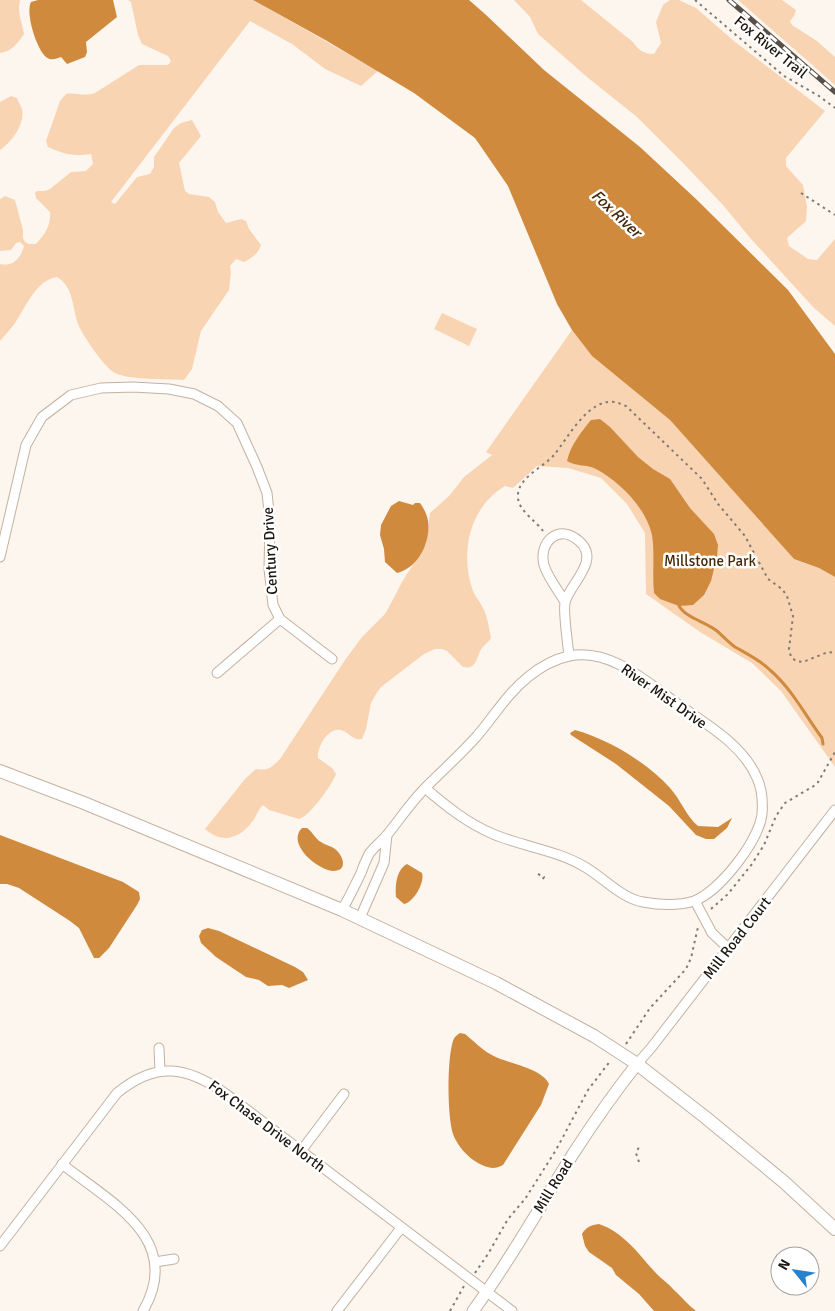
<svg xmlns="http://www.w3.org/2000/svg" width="835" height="1311" viewBox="0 0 835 1311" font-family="Signika,sans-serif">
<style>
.green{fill:#f8d4b3}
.water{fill:#cf8a3e}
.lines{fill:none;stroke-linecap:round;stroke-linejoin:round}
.stream{stroke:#cf8a3e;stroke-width:3}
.minor-casing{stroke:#c3b1a0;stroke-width:11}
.tertiary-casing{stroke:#c3b1a0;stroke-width:13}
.secondary-casing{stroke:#c3b1a0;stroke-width:14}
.path{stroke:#817b73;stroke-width:2;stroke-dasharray:2.5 4;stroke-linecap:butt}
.minor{stroke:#fff;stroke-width:9}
.tertiary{stroke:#fff;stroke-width:11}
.secondary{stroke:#fff;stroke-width:12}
.rail-casing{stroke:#565049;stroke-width:5}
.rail{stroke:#fff;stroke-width:3;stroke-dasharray:9;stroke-linecap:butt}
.labels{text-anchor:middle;stroke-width:5;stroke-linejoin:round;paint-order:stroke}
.street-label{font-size:15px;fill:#1b150e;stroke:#fff}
.park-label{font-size:15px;fill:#452908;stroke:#fff}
.water-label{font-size:16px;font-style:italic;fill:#452908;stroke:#fff}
</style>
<rect width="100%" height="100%" fill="#fdf6ee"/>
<g class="green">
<path d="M0,0h20c-3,12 2,22 4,34 -6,9 -13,18 -24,19z"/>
<path d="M128,0h125l125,71 -17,15 -36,-17 -33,-25 -42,-23 -139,181 4,2 22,-27 13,-3 4,-7v-10l20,-29 7,-5 11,-3 9,16 -22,27 6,28 4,3 20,3 6,5 3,10 8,11 15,-4 5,2 3,8 12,16c-3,9 -9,13 -17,17l-8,-3 -6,7 1,6 -2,18 -28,41 -9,38 -8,11c-17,-1 -55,0 -69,-7 -11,-6 -32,-37 -37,-49 -6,-17 -4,-37 -21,-47 -21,3 -31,30 -42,46 -4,6 -10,12 -15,18v-77c13,3 21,-6 24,-18l-4,-4 -4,1 -5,7 -11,1v-52l5,-3 10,4 8,30v8l2,4 4,2h7c9,-10 15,-18 14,-32l-14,-14 -1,-5 2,-2h8l5,-2 21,-17 15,-1 7,-7 -2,-10c-16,3 -28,0 -43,-7l-2,-6 14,-40 6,-7c11,-2 17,3 29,-1l44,-28h29l3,-4 -3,-5 -26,-12 -4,-9 -7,-33z"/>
<path d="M514,0h67l52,42c5,8 11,12 21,12l7,-11 -5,-21 7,-17 7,-5h9l17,8 38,33 91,70 -39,47v8l17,19 4,22 -1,14 -19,17 2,8 19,13 9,1 18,-21v87l-21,-18 -63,-69 -28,-34 -41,-43 -45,-45 -50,-40 -49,-43 -8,-17z"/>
<polygon points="738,0 782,0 796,10 794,16 790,21 792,25 817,41 835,57 835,85"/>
<path d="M11,96l6,2c1,4 4,8 5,11 3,15 -10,33 -22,41v-48z"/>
<polygon points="442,313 477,329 469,346 434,329"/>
<path d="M572,330l20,26 78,64 124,139 25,9 16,9v190l-54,-76 -29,-28 -52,-31 -54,-38 -1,-61 -18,-29 -26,-26 -33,-10 -31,-2 -24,22 -8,-2c-35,21 -45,65 -33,102 2,8 8,13 11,20 5,10 6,20 8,30 -3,5 -6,6 -9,10 -6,8 -4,22 -19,19l-16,-16 -5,-2h-7l-11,5 -43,33 -5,7 -5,9 -5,26 -4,10c-10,2 -13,-7 -21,-9 -13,-3 -24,17 -23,28l14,10 4,6c-4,11 -26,42 -37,45l-30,-9 -6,-5c-6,6 -6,11 -11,17 -13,17 -30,22 -47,7l40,-50 11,-10c12,2 15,-1 24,-10l65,-99 17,-23 23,-23 4,-7 13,-25 24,-38 4,-31 19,-17 15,-19 28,-22 -6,-3z"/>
</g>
<g class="water">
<path d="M38,0h75l4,17 -31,25 1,10 -2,5 -18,7 -6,-7c-5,2 -10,4 -15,0 -9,-7 -21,-44 -15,-55z"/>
<polygon points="253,0 469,0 485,14 544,70 640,147 696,199 788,290 835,354 835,577 819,568 794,559 670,420 592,356 572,330 557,304 508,186 475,138 414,93 327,41"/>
<path d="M600,419l10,8 28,30 15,12 17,10 20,29 24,26 4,11 -1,12 -6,24 -7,14 -11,10 -14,1 -19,-7 -6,-6c-2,-19 1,-39 -2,-58 -6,-27 -32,-53 -56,-66 -9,-5 -20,-2 -29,-8 3,-15 15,-30 24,-41z"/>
<path d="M399,501l14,4 2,-2h5c4,6 7,11 8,18 3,21 -10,47 -31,52l-12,-11 -1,-13 -4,-14 1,-10 10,-19z"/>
<path d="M575,730c33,9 73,33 95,58 11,12 16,28 28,38l20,1 14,-9 -5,10 -13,11h-8l-10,-4 -27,-29 -53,-42 -45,-29 -1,-2z"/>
<path d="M302,828h5c6,4 8,11 14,14 4,3 10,4 14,7 8,6 14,22 -2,22 -15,-1 -47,-27 -31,-43z"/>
<polygon points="0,835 123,882 139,892 140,899 137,905 109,948 99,958 94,958 79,928 70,921 19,888 7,884 0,884"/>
<path d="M407,864l15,9c3,9 -8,29 -18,31l-8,-7c-1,-11 0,-27 11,-33z"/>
<polygon points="208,928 219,931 295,967 303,972 308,980 289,988 282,985 268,986 259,980 246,977 216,957 201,943 199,936 202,930"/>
<path d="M460,1033l5,1c9,7 16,15 25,20 16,10 51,13 59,30l-8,21 -38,60c-9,5 -16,3 -25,-2 -11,-6 -21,-18 -25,-29 -6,-19 -6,-75 0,-93 1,-4 4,-6 7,-8z"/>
<path d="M599,1224c24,8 39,29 55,47 6,7 14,12 20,19 8,7 14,15 22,21h-42l-15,-17 -23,-19 -4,-7 -23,-16 -4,-6 -3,-12c4,-7 9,-9 17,-10z"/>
</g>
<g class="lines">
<path class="stream" d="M679,606c7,12 27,16 38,25 6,5 11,11 18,16 12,7 25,13 35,23 22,19 35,45 52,68l1,6"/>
<defs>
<g id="minor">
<polyline points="0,557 26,445 42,417 71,395 101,388 133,387 169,389 194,394 218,406 237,423 257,467 267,493 270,521 269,569 273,605 280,619 332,659"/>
<path d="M565,602c-7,-12 -17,-24 -21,-37 -6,-23 15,-42 35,-24 23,20 -11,44 -14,62 -2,10 3,41 4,53"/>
<polyline points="217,673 280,619"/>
<polyline points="695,901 712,933 728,948"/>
<path d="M342,910c7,-12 13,-25 19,-37 2,-6 5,-13 8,-19 5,-7 12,-12 18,-19 13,-16 24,-33 39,-48 17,-17 35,-33 51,-51 17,-20 30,-42 51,-59 11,-9 27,-18 41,-21 40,-8 76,24 106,46 29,21 68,42 82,76 5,11 6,24 5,36 -3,27 -43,78 -68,87 -15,5 -36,4 -51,1 -22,-4 -39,-24 -58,-35 -28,-17 -62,-20 -92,-33 -26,-11 -47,-28 -68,-46"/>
<polyline points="360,918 384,863 387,835"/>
<polyline points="159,1048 160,1071"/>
<polyline points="637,1064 651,1048 835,810"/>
<polyline points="301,1151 344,1094"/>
<path d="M62,1164c48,38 123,75 81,147"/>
<path d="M0,1246l117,-153c39,-32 70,-27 109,1l286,217"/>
<polyline points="155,1262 174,1259"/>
<polyline points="337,1311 401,1228"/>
</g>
<path id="tertiary" d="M473,1311c37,-50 67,-105 100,-157 20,-31 41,-61 64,-90"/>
<polyline id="secondary" points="0,771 84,803 342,910 496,983 594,1036 637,1064 705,1117 784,1182 835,1229"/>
</defs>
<use href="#minor" class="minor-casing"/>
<use href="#tertiary" class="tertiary-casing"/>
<use href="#secondary" class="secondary-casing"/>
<g class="path">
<polyline points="695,0 784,76 819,96 835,108"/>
<polyline points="801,193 835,215"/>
<path d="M543,531c-7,-10 -24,-20 -25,-33 -2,-20 25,-30 36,-43 14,-17 34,-57 61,-53 3,0 7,3 11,4l76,73 16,25 27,32 23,43 14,10 5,7 6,20 -4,33 2,8 5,4 7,1 25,-10 7,1"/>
<polyline points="538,874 544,877 541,882"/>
<polyline points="711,909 728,894 752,864 764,845 776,816 785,803 817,784 835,752"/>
<polyline points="626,1044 650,1008 686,969 691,958 698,927"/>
<polyline points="639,1162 636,1153 640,1145"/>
<polyline points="475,1273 488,1254 508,1219 525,1199 556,1150 588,1090 611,1060"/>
<polyline points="450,1311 464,1286"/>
</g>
<use href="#minor" class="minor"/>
<use href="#tertiary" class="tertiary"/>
<use href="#secondary" class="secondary"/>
<defs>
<polyline id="rail" points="729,0 835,92"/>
</defs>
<use href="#rail" class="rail-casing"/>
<use href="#rail" class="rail"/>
</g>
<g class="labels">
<g class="street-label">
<text transform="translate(771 47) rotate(39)" y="5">Fox River Trail</text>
<text transform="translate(270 551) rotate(-93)" y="5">Century Drive</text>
<text transform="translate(664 696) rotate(35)" y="5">River Mist Drive</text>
<text transform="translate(737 938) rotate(-52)" y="5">Mill Road Court</text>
<text transform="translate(267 1126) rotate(37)" y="5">Fox Chase Drive North</text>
<text transform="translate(553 1186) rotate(-58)" y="5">Mill Road</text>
</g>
<g class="park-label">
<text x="710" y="566">Millstone Park</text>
</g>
<g class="water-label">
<text transform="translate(617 213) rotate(43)" y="6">Fox River</text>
</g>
</g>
<g transform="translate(795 1271) rotate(300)"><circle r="24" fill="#ffffff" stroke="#a4a19f"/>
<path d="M0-4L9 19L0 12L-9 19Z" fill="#2381cd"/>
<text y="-8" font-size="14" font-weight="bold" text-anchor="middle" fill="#1b150e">N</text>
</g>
</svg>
